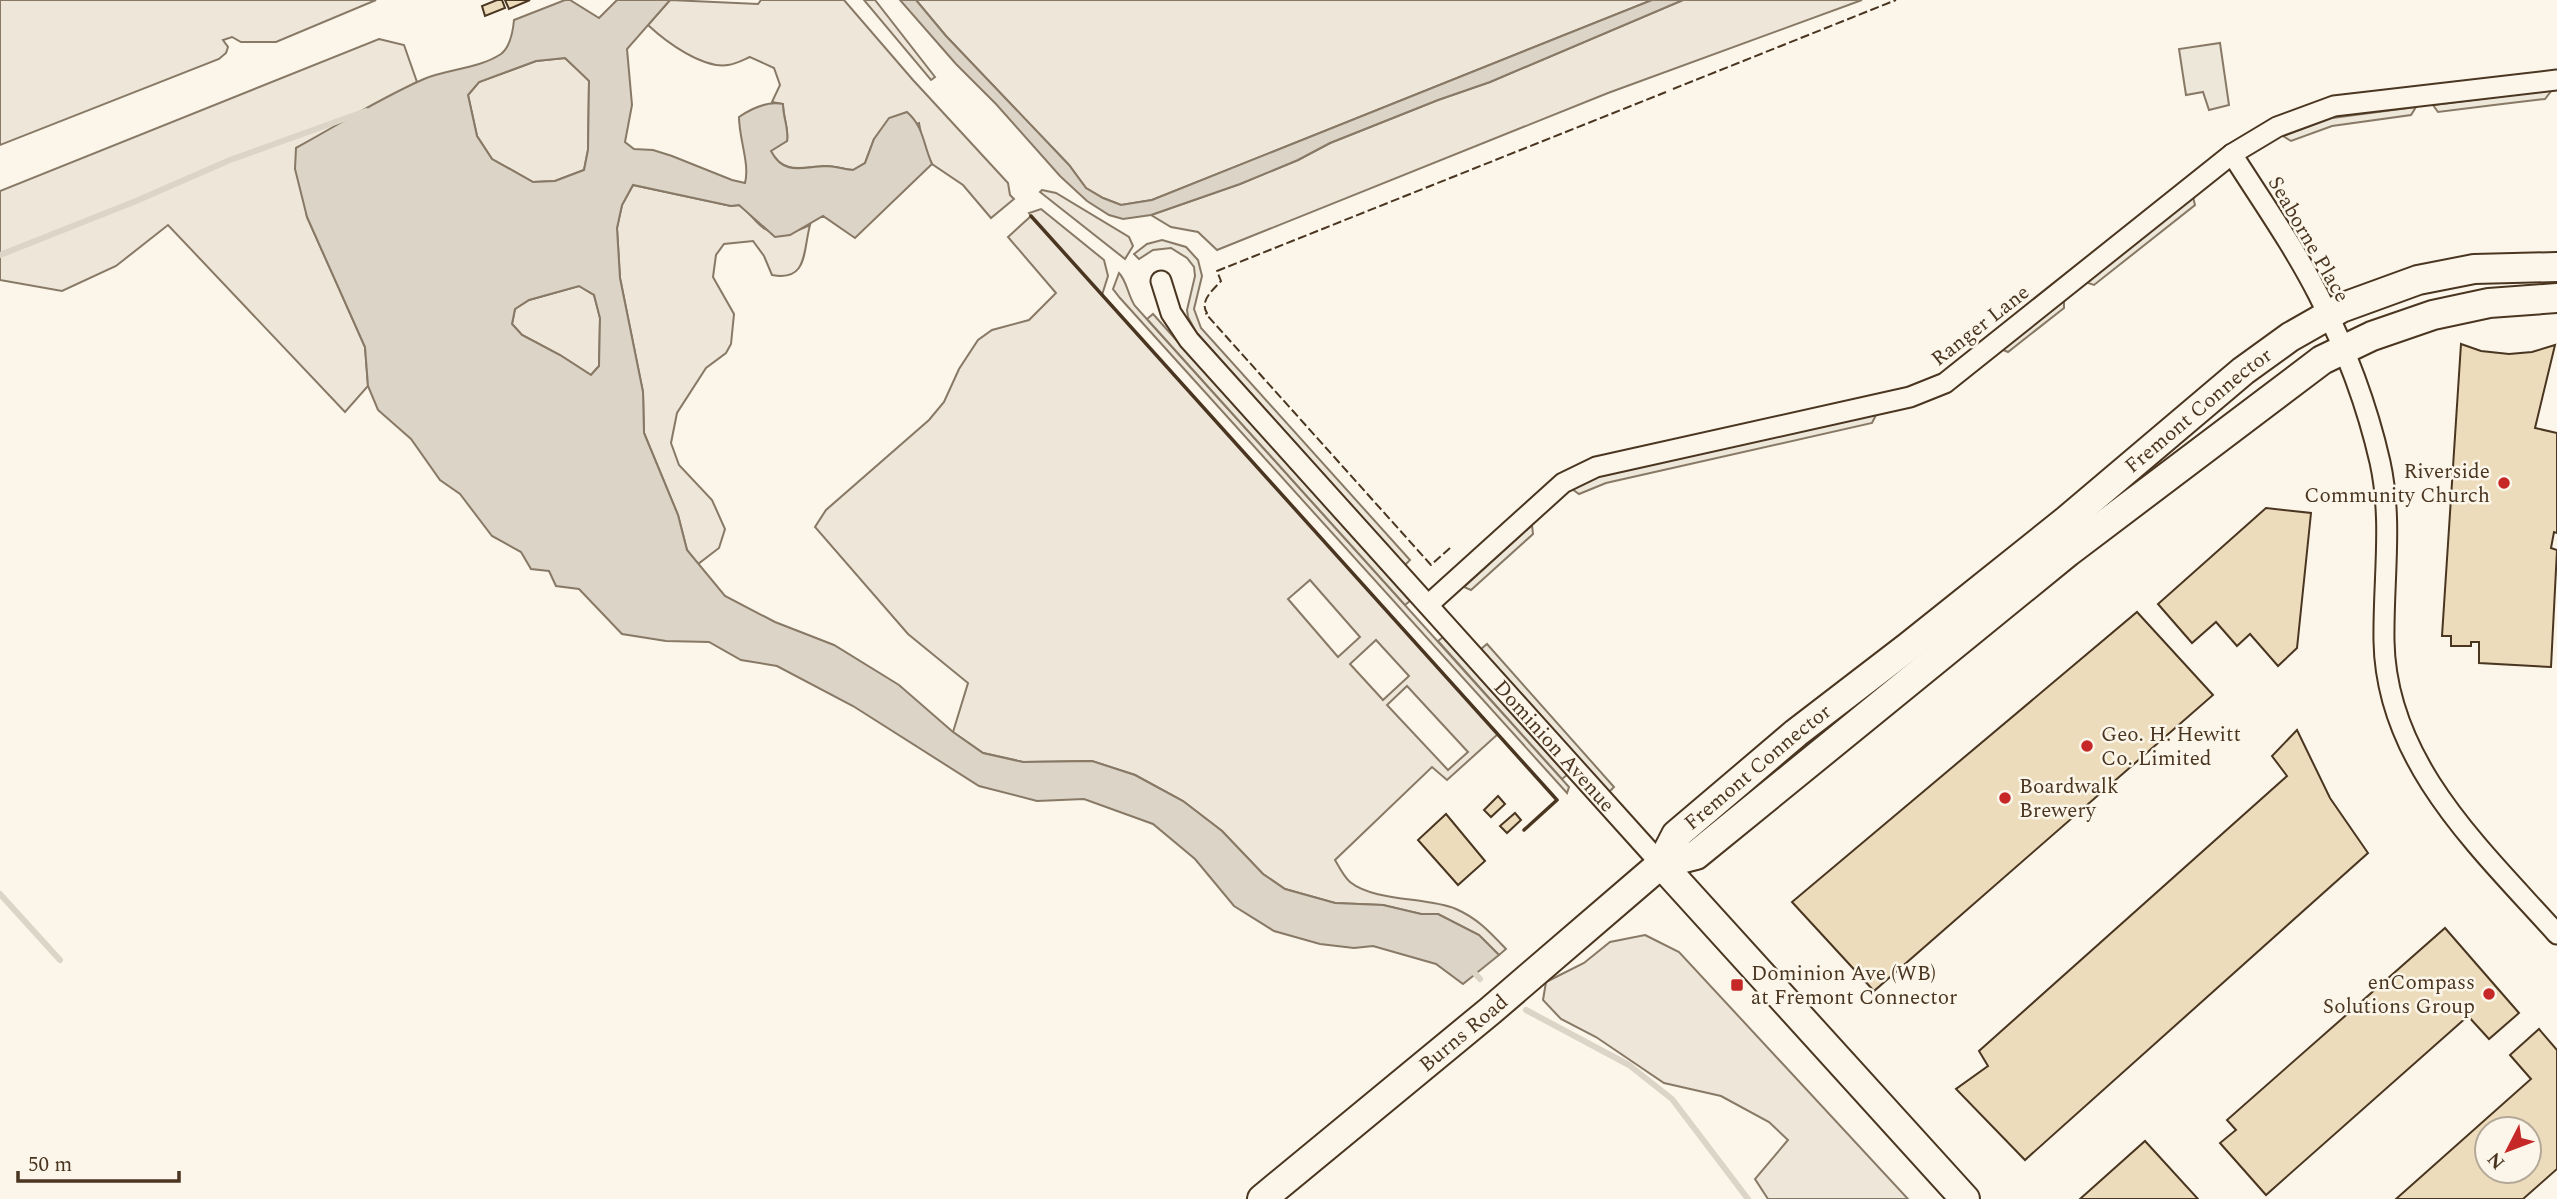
<svg xmlns="http://www.w3.org/2000/svg" width="2557" height="1199" viewBox="0 0 2557 1199" font-family="Spectral,serif">
<style>
.green{fill:#ede6d9;stroke:#887966;stroke-width:2;fill-rule:evenodd}
.parking{fill:#ede7d9;stroke:#887966;stroke-width:2}
.water{fill:#dcd4c6;stroke:#887966;stroke-width:2;fill-rule:evenodd}
.lines{fill:none;stroke-linecap:round;stroke-linejoin:round}
.stream{stroke:#dcd4c6;stroke-width:6}
.building{fill:#ecdcbc;stroke:#4a3520;stroke-width:2;fill-rule:evenodd}
.street-casing{stroke:#4a3520;stroke-width:23}
.secondary-casing{stroke:#4a3520;stroke-width:32}
.street{stroke:#fbf6e9;stroke-width:19}
.secondary{stroke:#fbf6e9;stroke-width:28}
.fence{stroke:#4a3520;stroke-width:2;stroke-dasharray:9 3.5;stroke-linecap:butt}
.wall{stroke:#4a3520;stroke-width:3.5}
.poi-dot{fill:#c62828;stroke:#fbf6e9;stroke-width:2.5}
.labels{text-anchor:middle;stroke-width:5;stroke-linejoin:round;paint-order:stroke}
.street-label{font-size:21px;fill:#4a3520;stroke:#fbf6e9}
.poi-label{font-size:21px;fill:#4a3520;stroke:#fbf6e9;text-anchor:start}
</style>
<rect width="100%" height="100%" fill="#fbf6e9"/>
<g class="green">
<polygon points="0,0 376,0 276,42 241,42 232,37 223,40 228,47 226,53 219,59 0,145"/>
<path d="M670,0l88,4 3,-4h83l69,80 95,103 2,12 4,4 -23,19 -28,-33 -31,-21 -9,-19 -4,-22 -45,16 -9,24 -12,7c-9,-1 -19,-4 -28,-4 -23,1 -41,9 -55,-15l17,-10c2,-13 -4,-23 -4,-37l-11,-2 8,-17 -6,-17 -24,-11c-7,3 -14,7 -22,8 -25,4 -62,-23 -80,-40z"/>
<polygon points="864,0 875,0 935,77 931,80"/>
<polygon points="916,0 1652,0 1152,200 1121,205 1103,198 1086,188 1069,165 946,36"/>
<polygon points="1683,0 1862,0 1608,93 1217,250 1198,232 1171,227 1151,215 1240,184 1298,160 1330,143 1438,100 1490,82"/>
<polygon points="379,39 404,45 417,82 296,148 307,217 365,347 368,386 345,412 168,225 116,266 62,291 0,280 0,191"/>
<polygon points="565,58 589,80 588,150 584,170 555,181 533,182 492,159 477,136 468,95 479,82 536,61"/>
<path d="M633,185l98,21 8,-1c10,6 17,19 26,24 16,9 30,3 45,-4 -7,26 -2,57 -38,50l-8,-19 -11,-15 -29,3 -8,11 -3,22 21,37 -3,30 -5,9 -20,15 -29,45 -6,30 8,22 33,35 13,29 -6,19 -21,16 -11,-14 -9,-35 -34,-82 -1,-41 -23,-114 -3,-50 5,-23z"/>
<polygon points="1042,190 1056,193 1129,237 1133,246 1125,259 1040,192"/>
<path d="M1041,209l63,51 4,16 -6,19 396,439 -51,46 -15,-13 -97,93c4,7 9,17 15,22 25,20 78,15 106,27 21,9 34,23 50,40l-7,6 -20,-20 -41,-21h-17l-38,-9 -48,-2 -50,-14 -22,-15 -41,-43 -39,-30 -48,-26 -43,-14 -69,1 -40,-9 -30,-21 15,-49 -60,-49 -93,-107 11,-17 103,-90 15,-18 15,-33 19,-29 14,-10 37,-10 27,-27 -48,-56 23,-21 -2,-3zM1310,580l50,57 -22,20 -50,-58zM1376,640l33,36 -26,24 -33,-36zM1407,686l61,66 -20,18 -61,-65z"/>
<path d="M1119,273c8,8 9,23 16,33l434,481 -2,6 -447,-495 -7,-9z"/>
<polygon points="579,286 594,295 600,318 599,366 591,375 560,355 522,335 512,324 515,309 529,300"/>
<polygon points="1645,935 1679,952 1908,1199 1768,1199 1755,1179 1788,1140 1769,1122 1721,1096 1664,1083 1596,1037 1561,1019 1543,1000 1546,982 1584,963 1610,942"/>
</g>
<g class="parking">
<polygon points="2220,43 2229,105 2209,110 2203,92 2186,95 2179,49"/>
<polygon points="2552,90 2545,99 2494,105 2438,112 2433,105"/>
<polygon points="2416,107 2411,115 2332,126 2291,141 2283,136 2332,118"/>
<polygon points="2193,197 2195,205 2094,285 2085,282"/>
<polygon points="1162,240 1186,247 1198,260 1202,276 1194,309 1201,328 1410,560 1405,565 1196,332 1188,317 1187,310 1195,276 1194,267 1187,258 1171,248 1153,250 1139,259 1134,254 1147,244"/>
<polygon points="2064,299 2064,308 2008,352 2001,349"/>
<polygon points="1153,314 1410,601 1405,605 1147,319"/>
<polygon points="1877,413 1872,423 1606,483 1579,494 1572,489 1596,477 1619,471"/>
<polygon points="1532,525 1533,534 1471,590 1464,587"/>
<polygon points="1443,637 1567,775 1562,779 1438,641"/>
<polygon points="1487,644 1614,787 1609,792 1481,649"/>
</g>
<g class="water">
<path d="M565,0h5l29,18 18,-18h53l-43,49 5,56 -7,37 9,7 19,1 19,6 60,24 13,3c5,-19 -6,-44 -6,-66 13,-9 28,-16 44,-13 0,14 6,24 4,37l-16,10c13,25 31,16 54,15 9,0 19,3 28,4l12,-7 9,-24 15,-21 18,-6c17,15 16,32 25,52l-77,74 -32,-22 -33,19 -15,2 -36,-32 -8,1 -98,-21 -11,20 -5,23 3,50 23,114 1,41 34,82 9,35 38,46 50,26 59,23 65,40 54,47 30,21 40,9 69,-1 43,14 48,26 39,30 41,43 22,15 50,14 48,2 38,9h17l41,21 20,20 -36,29 -27,-20 -63,-18 -19,2 -34,-4 -46,-13 -40,-25 -39,-47 -42,-35 -69,-25 -47,2 -58,-15 -126,-80 -76,-40 -36,-6 -32,-18 -43,-1 -44,-7 -43,-45 -23,-3 -7,-15 -18,-2 -10,-17 -29,-16 -32,-42 -20,-14 -29,-41 -33,-29 -10,-24 -3,-39 -58,-130 -12,-48 1,-21c42,-23 84,-50 128,-69 24,-10 54,-10 77,-25 9,-7 12,-23 13,-34zM565,58l24,23 -1,69 -4,20 -29,11 -22,1 -41,-23 -15,-23 -9,-41 11,-13 57,-21zM579,286l15,9 6,23 -1,48 -8,9 -31,-20 -38,-20 -10,-11 3,-15 14,-9z"/>
<polygon points="900,0 916,0 946,36 1069,165 1086,188 1103,198 1121,205 1152,200 1652,0 1683,0 1490,82 1438,100 1330,143 1298,160 1240,184 1151,215 1123,219 1109,215 1087,201 1060,176 996,104 956,64"/>
</g>
<g class="lines">
<g class="stream">
<polyline points="0,255 136,201 230,160 366,111"/>
<polyline points="0,894 60,960"/>
<polyline points="1471,969 1480,979"/>
<polyline points="1526,1010 1629,1065 1672,1099 1748,1199"/>
</g>
</g>
<g class="building">
<polygon points="497,0 502,0 505,8 485,16 482,6"/>
<polygon points="505,0 530,0 509,9"/>
<polygon points="2461,344 2481,351 2509,354 2532,352 2555,345 2535,428 2557,433 2557,533 2554,532 2551,548 2557,550 2551,667 2479,663 2479,642 2471,642 2471,646 2451,646 2451,636 2442,636"/>
<polygon points="2266,508 2311,513 2297,648 2278,666 2250,634 2237,646 2216,622 2192,643 2158,604"/>
<polygon points="2137,612 2213,695 1874,991 1792,902"/>
<polygon points="2297,730 2330,798 2368,853 2025,1160 1956,1089 1988,1066 1979,1051 2287,776 2272,756"/>
<polygon points="1498,796 1505,804 1491,817 1484,810"/>
<polygon points="1515,813 1521,820 1507,833 1500,826"/>
<polygon points="1446,814 1485,861 1458,885 1418,840"/>
<polygon points="2445,928 2519,1013 2489,1039 2468,1016 2266,1195 2220,1143 2236,1130 2227,1120"/>
<path d="M2539,1029l18,21v119l-34,30h-127l135,-120 -21,-24zM2487,1129h42v42h-42z"/>
<polygon points="2145,1141 2198,1199 2080,1199"/>
</g>
<g class="lines">
<defs>
<g id="street">
<path d="M2232,154c29,46 61,91 86,140 26,51 49,111 62,168 13,59 3,119 4,179 2,122 97,208 173,293"/>
<path id="s1" d="M1161,281l10,32 18,27 472,524"/>
<polyline points="1428,605 1563,483 1596,467 1910,397 1945,383 2232,154 2277,127 2334,106 2557,80"/>
</g>
<g id="secondary">
<polyline points="1661,864 1696,855 2068,552 2322,360 2372,336 2433,315 2489,303 2557,298"/>
<polyline points="1661,864 1965,1199"/>
<path id="s2" d="M1262,1199l228,-188 171,-147 15,-29 120,-102 112,-86 159,-127 176,-149 47,-34 51,-29 77,-28 56,-11 83,-2"/>
</g>
</defs>
<use href="#street" class="street-casing"/>
<use href="#secondary" class="secondary-casing"/>
<use href="#street" class="street"/>
<use href="#secondary" class="secondary"/>
<g class="fence">
<polyline points="1673,89 1896,0"/>
<path d="M1450,548l-19,17 -225,-251 1,-1c-8,-12 6,-23 14,-32l-4,-10 449,-179"/>
</g>
<polyline class="wall" points="1031,216 1557,800 1524,830"/>
</g>
<g class="poi-dot">
<circle cx="2504" cy="483" r="7"/>
<circle cx="2087" cy="746" r="7"/>
<circle cx="2005" cy="798" r="7"/>
<rect x="1730" y="978" width="14" height="14" rx="3.5"/>
<circle cx="2489" cy="994" r="7"/>
</g>
<g class="labels">
<g class="street-label">
<text transform="translate(2309 239) rotate(60)" y="7">Seaborne Place</text>
<text transform="translate(1980 325) rotate(-38)" y="7">Ranger Lane</text>
<text dy="7" stroke="none"><textPath href="#s2" startOffset="1227">Fremont Connector</textPath></text>
<text dy="7" stroke="none"><textPath href="#s1" startOffset="612">Dominion Avenue</textPath></text>
<text dy="7" stroke="none"><textPath href="#s2" startOffset="660">Fremont Connector</textPath></text>
<text dy="7" stroke="none"><textPath href="#s2" startOffset="261">Burns Road</textPath></text>
</g>
<g class="poi-label">
<text x="2490" y="478" text-anchor="end">Riverside<tspan x="2490" dy="24">Community Church</tspan></text>
<text x="2101" y="741">Geo. H. Hewitt<tspan x="2101" dy="24">Co. Limited</tspan></text>
<text x="2019" y="793">Boardwalk<tspan x="2019" dy="24">Brewery</tspan></text>
<text x="1751" y="980">Dominion Ave (WB)<tspan x="1751" dy="24">at Fremont Connector</tspan></text>
<text x="2475" y="989" text-anchor="end">enCompass<tspan x="2475" dy="24">Solutions Group</tspan></text>
</g>
</g>
<g transform="translate(2508 1150) rotate(228)"><circle r="33" fill="#fbf6e9" stroke="#b4a999" stroke-width="2"/>
<path d="M0-5L12 26L0 18L-12 26Z" fill="#c62828"/>
<text y="-10" font-size="19" font-weight="bold" text-anchor="middle" fill="#4a3520">N</text>
</g>
<path d="M18 1171v10h161v-10" fill="none" stroke="#4a3520" stroke-width="3.5"/>
<text x="28" y="1171" font-size="21" fill="#4a3520" stroke="#fbf6e9" stroke-width="5" paint-order="stroke">50 m</text>
</svg>
